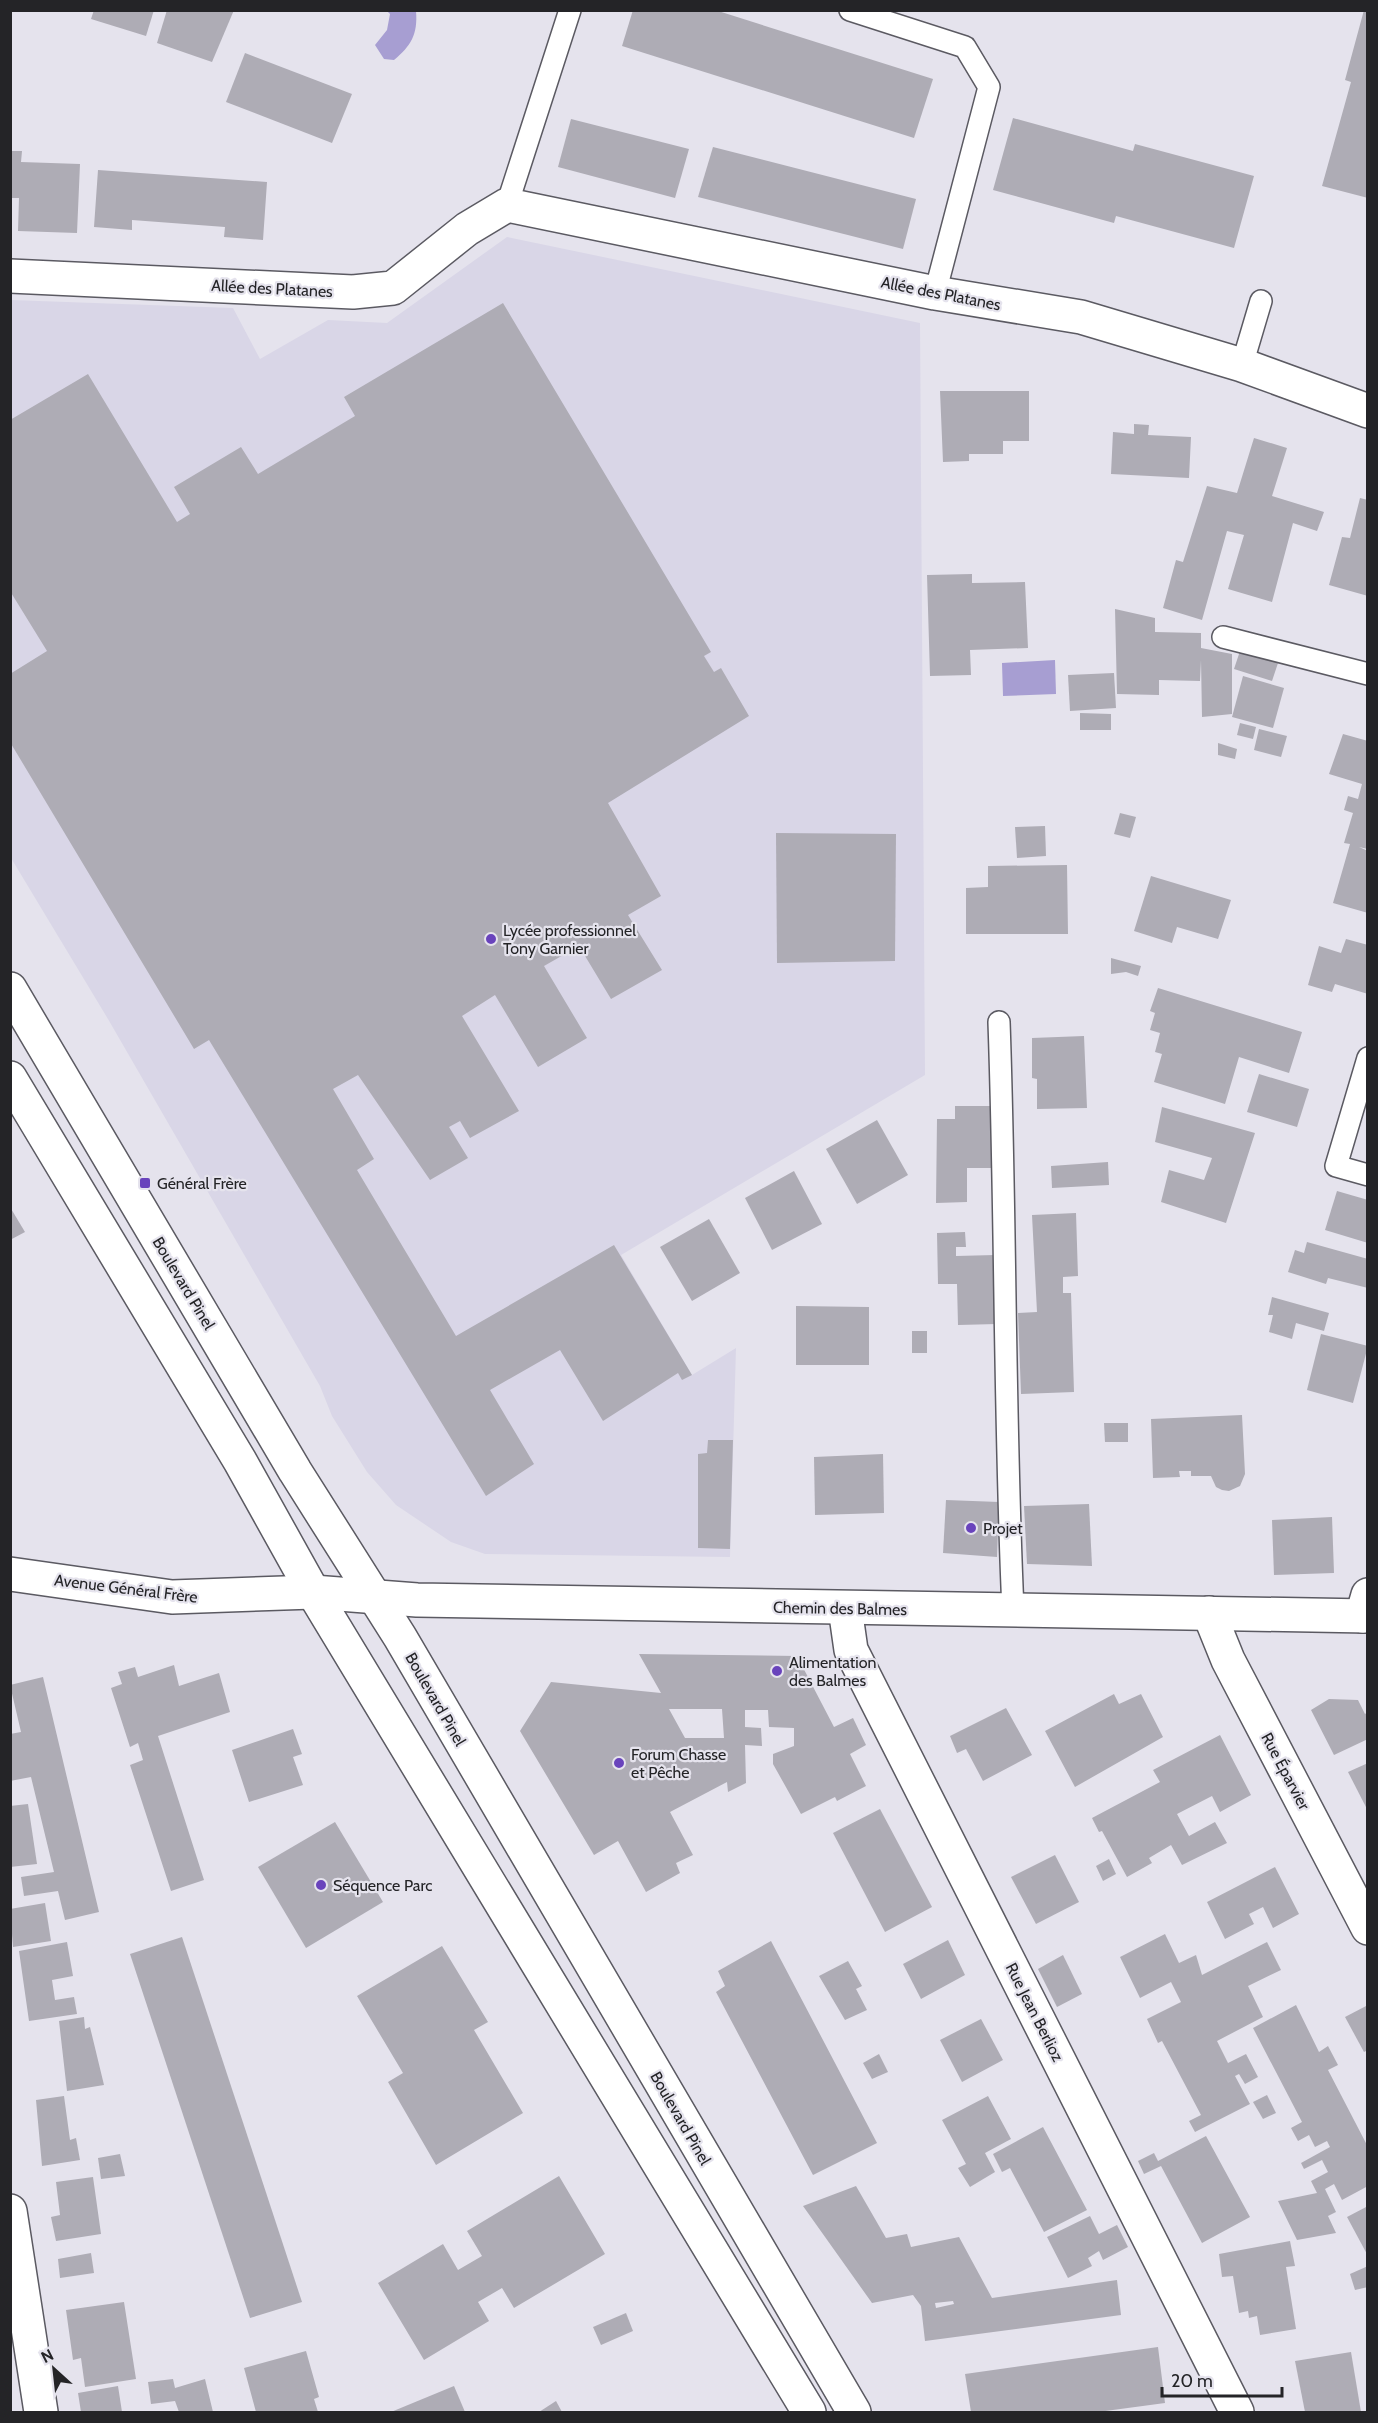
<svg xmlns="http://www.w3.org/2000/svg" width="1378" height="2423" viewBox="0 0 1378 2423" font-family="Cabin,sans-serif">
<style>
.built{fill:#d9d6e7}
.water{fill:#a79ed2}
.building{fill:#aeacb5;fill-rule:evenodd}
.lines{fill:none;stroke-linecap:round;stroke-linejoin:round}
.lane-casing{stroke:#5b5a62;stroke-width:24}
.street-casing{stroke:#5b5a62;stroke-width:36}
.secondary-casing{stroke:#5b5a62;stroke-width:36}
.primary-casing{stroke:#5b5a62;stroke-width:36}
.lane{stroke:#fff;stroke-width:21}
.street{stroke:#fff;stroke-width:33}
.secondary{stroke:#fff;stroke-width:33}
.primary{stroke:#fff;stroke-width:33}
.poi-dot{fill:#6943bc;stroke:#e5e3ed;stroke-width:2}
.labels{text-anchor:middle;stroke-width:4.5;stroke-linejoin:round;paint-order:stroke}
.street-label{font-size:16px;fill:#242427;stroke:#e5e3ed}
.poi-label{font-size:16px;fill:#242427;stroke:#e5e3ed;text-anchor:start}
</style>
<rect width="100%" height="100%" fill="#e5e3ed"/>
<polygon class="built" points="507,237 920,323 925,1075 621,1255 692,1375 736,1348 730,1557 485,1554 451,1542 396,1505 367,1472 332,1416 320,1386 108,1019 11,858 11,300 233,308 260,359 328,320 387,323"/>
<g class="water">
<path d="M387,11h29c2,23 -5,35 -22,49l-10,-1 -9,-14 12,-15 3,-16z"/>
<polygon points="1055,660 1056,694 1003,696 1002,663"/>
</g>
<g class="building">
<polygon points="94,10 154,10 146,36 91,19"/>
<polygon points="167,10 234,10 212,62 157,43"/>
<polygon points="633,10 715,10 933,79 914,138 622,46"/>
<polygon points="1364,10 1368,10 1368,198 1322,186 1351,82 1345,80"/>
<polygon points="245,53 352,94 332,143 226,102"/>
<polygon points="1013,118 1133,151 1135,144 1254,176 1234,248 1116,216 1114,223 993,190"/>
<polygon points="571,119 689,149 675,198 558,167"/>
<polygon points="713,147 916,199 903,249 698,197"/>
<polygon points="10,151 22,151 21,162 80,164 77,233 18,231 19,198 10,198"/>
<polygon points="98,170 267,182 263,240 224,237 225,227 132,220 132,230 94,227"/>
<polygon points="503,303 711,652 704,656 714,672 721,668 749,716 608,803 661,896 628,915 662,970 611,999 579,946 544,966 587,1038 538,1067 495,995 462,1016 519,1111 470,1138 460,1121 449,1127 468,1158 430,1180 358,1075 333,1089 374,1159 357,1170 456,1336 614,1245 692,1375 682,1380 678,1373 603,1421 560,1350 490,1390 534,1464 486,1496 209,1040 194,1049 10,742 10,674 47,651 10,591 10,420 88,374 177,522 190,514 174,487 241,447 258,474 355,416 344,397"/>
<polygon points="940,391 1029,391 1029,441 1003,441 1003,454 969,454 969,461 943,462"/>
<polygon points="1134,424 1149,425 1148,435 1191,437 1189,478 1111,474 1113,432 1134,434"/>
<polygon points="1254,438 1287,448 1272,496 1324,512 1317,531 1293,523 1272,602 1228,589 1244,535 1227,531 1202,620 1163,608 1176,560 1183,562 1207,486 1237,493"/>
<polygon points="1360,498 1368,500 1368,596 1329,585 1342,537 1350,538"/>
<polygon points="972,574 972,583 1025,582 1028,648 970,650 971,675 930,676 927,575"/>
<polygon points="1115,609 1155,618 1155,632 1201,633 1201,648 1232,654 1232,714 1202,717 1201,660 1200,681 1159,680 1159,695 1117,694"/>
<polygon points="1240,651 1278,663 1272,681 1234,669"/>
<polygon points="1114,673 1116,708 1070,711 1068,675"/>
<polygon points="1243,676 1284,688 1273,728 1232,717"/>
<polygon points="1080,713 1111,714 1111,730 1080,730"/>
<polygon points="1240,723 1256,727 1253,739 1237,735"/>
<polygon points="1259,729 1287,736 1281,757 1254,750"/>
<polygon points="1343,734 1368,741 1368,849 1359,847 1368,851 1368,913 1333,903 1350,844 1344,843 1353,813 1344,810 1348,796 1358,799 1362,784 1329,774"/>
<polygon points="1218,743 1237,749 1235,759 1218,755"/>
<polygon points="1120,813 1136,817 1130,838 1114,834"/>
<polygon points="1045,826 1046,856 1017,858 1015,827"/>
<polygon points="776,833 896,834 895,961 777,963"/>
<polygon points="1067,865 1068,934 966,934 966,888 988,887 988,866"/>
<polygon points="1151,876 1231,900 1218,939 1177,927 1172,943 1134,931"/>
<polygon points="1346,939 1368,945 1368,994 1335,984 1332,992 1308,985 1319,946 1341,953"/>
<polygon points="1111,958 1141,966 1138,976 1126,972 1111,974"/>
<polygon points="1158,988 1302,1032 1289,1073 1239,1057 1225,1104 1154,1082 1162,1054 1155,1052 1160,1033 1150,1030 1155,1013 1150,1011"/>
<polygon points="1084,1036 1087,1108 1037,1109 1037,1079 1032,1078 1032,1038"/>
<polygon points="1259,1074 1309,1089 1297,1127 1247,1112"/>
<polygon points="955,1106 991,1106 992,1168 967,1168 967,1202 936,1203 937,1119 955,1119"/>
<polygon points="1162,1107 1255,1133 1226,1223 1161,1202 1169,1170 1204,1180 1212,1158 1155,1142"/>
<polygon points="877,1120 908,1175 857,1204 826,1149"/>
<polygon points="1108,1162 1109,1185 1052,1188 1051,1166"/>
<polygon points="794,1171 822,1224 772,1250 745,1198"/>
<polygon points="1337,1191 1368,1200 1368,1243 1325,1230"/>
<polygon points="10,1207 25,1232 10,1240"/>
<polygon points="1076,1213 1078,1276 1063,1277 1063,1293 1071,1293 1074,1392 1021,1394 1018,1313 1037,1312 1032,1215"/>
<polygon points="709,1219 740,1273 692,1301 660,1247"/>
<polygon points="965,1232 966,1247 956,1247 956,1256 995,1255 997,1324 958,1325 957,1284 938,1284 937,1233"/>
<polygon points="1307,1242 1368,1259 1368,1288 1328,1278 1326,1284 1288,1272 1295,1250 1304,1253"/>
<polygon points="1272,1297 1329,1313 1324,1331 1296,1323 1292,1339 1269,1332 1273,1315 1268,1315"/>
<polygon points="796,1306 869,1307 869,1365 796,1365"/>
<rect x="912" y="1331" width="15" height="22"/>
<polygon points="1321,1334 1368,1346 1353,1403 1307,1390"/>
<polygon points="1242,1415 1245,1474 1240,1486 1229,1491 1222,1490 1216,1487 1211,1476 1191,1476 1191,1471 1179,1471 1180,1477 1153,1478 1151,1419"/>
<polygon points="1104,1423 1128,1423 1128,1442 1105,1442"/>
<polygon points="708,1440 733,1440 730,1549 698,1548 698,1454 707,1453"/>
<polygon points="883,1454 884,1513 815,1515 814,1457"/>
<polygon points="946,1500 999,1502 997,1557 943,1553"/>
<polygon points="1089,1504 1092,1566 1027,1564 1024,1506"/>
<polygon points="1332,1517 1334,1573 1274,1575 1272,1520"/>
<path d="M639,1654l158,2 37,71 19,-9 13,27 -16,9 16,32 -29,15 -2,-4 -34,17 -28,-50v-10l21,-8v-18l-25,-1 -1,-17h-23v17l16,1 1,18 -17,-1 1,38 -18,9 -1,-10 -57,30 23,43 -17,8 4,10 -34,19 -28,-51 -24,14 -74,-124 31,-49 110,11zM669,1709h53l2,29h-39z"/>
<polygon points="174,1665 179,1686 219,1673 230,1712 158,1736 204,1880 171,1891 130,1765 143,1760 138,1743 130,1747 111,1688 122,1684 118,1672 135,1667 138,1677"/>
<polygon points="43,1677 99,1912 65,1920 58,1891 24,1896 21,1877 54,1872 31,1777 10,1781 10,1734 21,1732 10,1685"/>
<polygon points="1114,1694 1119,1704 1141,1694 1163,1737 1075,1787 1045,1731"/>
<polygon points="1329,1699 1358,1700 1365,1714 1368,1712 1368,1739 1334,1755 1311,1710"/>
<polygon points="1006,1708 1032,1755 983,1781 966,1749 957,1753 950,1736"/>
<polygon points="293,1729 302,1754 293,1757 303,1785 249,1802 232,1750"/>
<polygon points="1220,1735 1251,1795 1220,1812 1212,1796 1177,1814 1189,1836 1215,1822 1227,1843 1182,1865 1171,1845 1149,1858 1152,1863 1127,1877 1102,1831 1099,1832 1092,1818 1160,1782 1153,1770"/>
<polygon points="1368,1763 1368,1811 1348,1772"/>
<polygon points="28,1804 37,1864 10,1867 10,1806"/>
<polygon points="880,1809 932,1907 885,1932 833,1833"/>
<polygon points="335,1822 383,1902 306,1948 258,1867"/>
<polygon points="1055,1855 1079,1902 1036,1924 1011,1877"/>
<polygon points="1109,1859 1116,1874 1103,1881 1096,1866"/>
<polygon points="1275,1867 1299,1914 1273,1928 1263,1907 1249,1914 1254,1924 1225,1939 1207,1902"/>
<polygon points="45,1903 51,1941 13,1947 10,1909"/>
<polygon points="1165,1934 1179,1963 1196,1955 1202,1975 1267,1942 1281,1970 1248,1986 1263,2017 1217,2041 1228,2063 1246,2054 1258,2077 1245,2084 1239,2074 1235,2076 1250,2104 1195,2132 1189,2121 1201,2115 1162,2041 1158,2043 1147,2019 1181,2002 1171,1982 1140,1998 1120,1957"/>
<polygon points="182,1937 302,2302 250,2318 130,1954"/>
<polygon points="948,1940 965,1975 921,1999 903,1964"/>
<polygon points="771,1941 877,2143 813,2175 716,1992 725,1986 718,1971"/>
<polygon points="67,1942 73,1976 52,1980 55,2000 74,1997 77,2014 29,2021 19,1951"/>
<polygon points="442,1946 488,2022 474,2030 523,2113 436,2165 388,2082 403,2073 357,1996"/>
<polygon points="1063,1955 1082,1994 1057,2007 1038,1969"/>
<polygon points="848,1961 862,1986 856,1989 867,2010 845,2020 819,1976"/>
<polygon points="1296,2005 1319,2052 1328,2046 1338,2065 1328,2070 1368,2147 1368,2186 1342,2200 1334,2184 1325,2189 1336,2212 1328,2216 1336,2233 1297,2240 1278,2201 1317,2193 1311,2181 1328,2172 1322,2160 1304,2169 1301,2163 1330,2147 1327,2141 1315,2147 1309,2135 1298,2141 1291,2128 1302,2122 1253,2028"/>
<polygon points="1368,2005 1368,2050 1364,2052 1345,2017"/>
<polygon points="84,2017 85,2029 90,2027 104,2085 67,2091 59,2021"/>
<polygon points="981,2019 1003,2060 962,2082 940,2040"/>
<polygon points="879,2054 888,2072 872,2079 863,2063"/>
<polygon points="1267,2095 1276,2113 1263,2119 1253,2102"/>
<polygon points="64,2096 70,2140 76,2138 80,2160 42,2166 36,2100"/>
<polygon points="988,2096 1011,2139 985,2153 995,2172 970,2187 958,2168 966,2164 942,2120"/>
<polygon points="1043,2127 1087,2210 1044,2232 1010,2168 1002,2172 993,2154"/>
<polygon points="1206,2136 1250,2217 1202,2243 1161,2166 1144,2174 1138,2161 1154,2153 1158,2161"/>
<polygon points="120,2154 125,2176 101,2179 98,2158"/>
<polygon points="559,2176 605,2254 514,2308 502,2288 478,2302 489,2321 424,2360 378,2283 443,2244 458,2270 482,2256 467,2231"/>
<polygon points="93,2177 101,2234 56,2241 51,2217 60,2215 56,2182"/>
<path d="M856,2186l30,52 21,-4 4,13 48,-10 33,61 125,-18 4,35 -196,26 -4,-35 -8,-11 -41,8 -69,-97zM953,2301l1,3 -18,4 -1,-5z"/>
<polygon points="1368,2206 1368,2256 1347,2217"/>
<polygon points="1090,2216 1099,2234 1117,2225 1128,2247 1103,2260 1099,2251 1088,2258 1092,2266 1068,2278 1047,2237"/>
<polygon points="1290,2241 1295,2266 1286,2267 1296,2329 1260,2335 1257,2316 1249,2318 1248,2311 1239,2313 1233,2276 1222,2277 1219,2254"/>
<polygon points="91,2253 94,2273 60,2278 58,2259"/>
<polygon points="1368,2266 1368,2287 1355,2290 1350,2274"/>
<polygon points="124,2302 136,2379 85,2387 81,2358 73,2360 66,2310"/>
<polygon points="626,2313 633,2331 601,2345 593,2327"/>
<polygon points="1158,2347 1165,2403 1098,2412 971,2412 965,2374"/>
<polygon points="306,2351 319,2397 314,2399 318,2412 256,2412 244,2368"/>
<polygon points="1351,2352 1361,2412 1305,2412 1295,2361"/>
<polygon points="173,2379 175,2388 205,2379 213,2412 179,2412 175,2401 151,2404 148,2382"/>
<polygon points="118,2386 122,2412 81,2412 78,2393"/>
<polygon points="454,2386 465,2412 391,2412"/>
<polygon points="556,2401 562,2412 539,2412"/>
</g>
<g class="lines">
<defs>
<g id="lane">
<polyline points="850,10 965,47 989,87 935,293"/>
<polyline points="507,205 570,10"/>
<polyline points="1242,365 1261,301"/>
<polyline points="1223,637 1368,674"/>
<path d="M999,1022c7,196 5,392 14,588"/>
<polyline points="1368,1058 1336,1166 1368,1175"/>
</g>
<g id="street">
<polyline points="10,276 353,292 393,288 467,229 507,205 935,293 1081,317 1242,365 1368,411"/>
<polyline points="845,1608 851,1650 1237,2412"/>
<polyline points="1209,1613 1228,1660 1368,1928"/>
<polyline points="1362,1616 1368,1595"/>
<polyline points="10,2211 41,2412"/>
</g>
<polyline id="secondary" points="10,1574 172,1597 313,1592 417,1600 1368,1616"/>
<g id="primary">
<polyline points="10,989 295,1471 400,1637 854,2412"/>
<polyline points="10,1078 240,1461 313,1592 809,2412"/>
</g>
</defs>
<use href="#lane" class="lane-casing"/>
<use href="#street" class="street-casing"/>
<use href="#secondary" class="secondary-casing"/>
<use href="#primary" class="primary-casing"/>
<use href="#lane" class="lane"/>
<use href="#street" class="street"/>
<use href="#secondary" class="secondary"/>
<use href="#primary" class="primary"/>
</g>
<g class="poi-dot">
<circle cx="491" cy="939" r="6"/>
<rect x="139" y="1177" width="12" height="12" rx="3"/>
<circle cx="971" cy="1528" r="6"/>
<circle cx="777" cy="1671" r="6"/>
<circle cx="619" cy="1763" r="6"/>
<circle cx="321" cy="1885" r="6"/>
</g>
<g class="labels">
<g class="street-label">
<text transform="translate(272 288) rotate(3)" y="6">Allée des Platanes</text>
<text transform="translate(941 293) rotate(11)" y="6">Allée des Platanes</text>
<text transform="translate(184 1283) rotate(59)" y="6">Boulevard Pinel</text>
<text transform="translate(126 1588) rotate(7)" y="6">Avenue Général Frère</text>
<text transform="translate(840 1608) rotate(1)" y="6">Chemin des Balmes</text>
<text transform="translate(436 1699) rotate(60)" y="6">Boulevard Pinel</text>
<text transform="translate(1286 1771) rotate(62)" y="6">Rue Éparvier</text>
<text transform="translate(1035 2012) rotate(63)" y="6">Rue Jean Berlioz</text>
<text transform="translate(681 2118) rotate(60)" y="6">Boulevard Pinel</text>
</g>
<g class="poi-label">
<text x="503" y="936">Lycée professionnel<tspan x="503" dy="18">Tony Garnier</tspan></text>
<text x="157" y="1189">Général Frère</text>
<text x="983" y="1534">Projet</text>
<text x="789" y="1668">Alimentation<tspan x="789" dy="18">des Balmes</tspan></text>
<text x="631" y="1760">Forum Chasse<tspan x="631" dy="18">et Pêche</tspan></text>
<text x="333" y="1891">Séquence Parc</text>
</g>
</g>
<rect width="1378" height="2423" fill="none" stroke="#242427" stroke-width="24"/>
<g transform="translate(54 2369) rotate(333)" stroke="#e5e3ed" stroke-width="4.5" paint-order="stroke">
<path d="M0-4.5L10 22L0 15L-10 22Z" fill="#242427"/>
<text y="-9" font-size="16" font-weight="bold" text-anchor="middle" fill="#242427">N</text>
</g>
<path d="M1162 2387v9h120v-9" fill="none" stroke="#242427" stroke-width="3"/>
<text x="1171" y="2387" font-size="18" fill="#242427" stroke="#e5e3ed" stroke-width="4.5" paint-order="stroke">20 m</text>
</svg>
